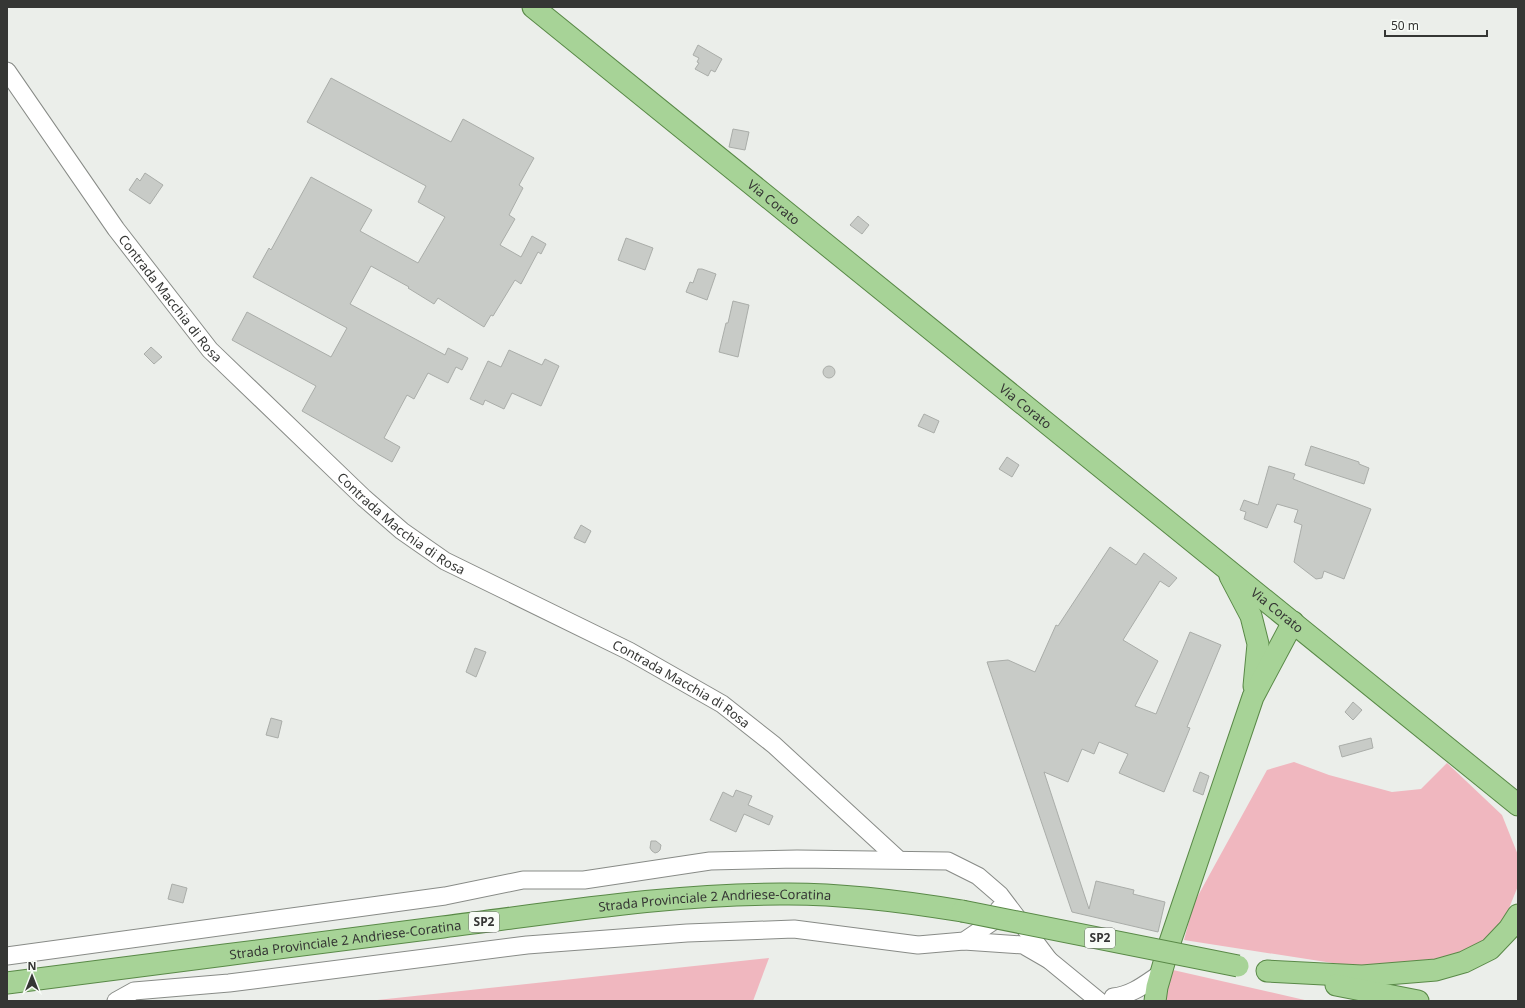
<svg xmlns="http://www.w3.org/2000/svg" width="1525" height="1008" viewBox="0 0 1525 1008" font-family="'Noto Sans',sans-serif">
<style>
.green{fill:#f0b7bf}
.building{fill:#c8cbc7;stroke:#aaada9}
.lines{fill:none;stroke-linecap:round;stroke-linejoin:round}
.minor-casing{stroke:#888b87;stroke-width:19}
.major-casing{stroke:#598947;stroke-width:23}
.minor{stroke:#fff;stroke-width:17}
.major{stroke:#a7d397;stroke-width:21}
.major-bridge-casing{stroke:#598947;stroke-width:23;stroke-linecap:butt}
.major-bridge{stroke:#a7d397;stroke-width:21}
.labels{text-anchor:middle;stroke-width:3.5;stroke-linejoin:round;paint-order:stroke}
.shield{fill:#f8fcf7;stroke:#70716e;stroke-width:1}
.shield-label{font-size:12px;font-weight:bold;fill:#353634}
.street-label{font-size:13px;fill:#353634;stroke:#f8fcf7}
</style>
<rect width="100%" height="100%" fill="#ebeeea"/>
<g class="green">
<polygon points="1294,762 1329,775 1392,792 1421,789 1447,763 1502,815 1518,855 1518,886 1499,933 1451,962 1384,971 1184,940 1194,903 1267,770"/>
<polygon points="769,958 753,1001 368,1001"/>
<polygon points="1173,970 1309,1001 1164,1001"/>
</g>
<g class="building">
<polygon points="698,45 722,59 715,72 711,70 708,76 695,69 699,63 697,62 699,58 693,55"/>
<polygon points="331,78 451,142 463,119 534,158 519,185 523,188 509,215 515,219 500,245 521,257 532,236 546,244 541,254 538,252 521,284 515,280 493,316 491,315 484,327 438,298 434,304 408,288 409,287 371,266 350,304 445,355 448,348 468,358 462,370 456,367 448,383 428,373 414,399 407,395 384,438 400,447 392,462 302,411 316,386 232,340 247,312 331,357 347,328 253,277 269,248 271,250 311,177 372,210 360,231 418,263 445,217 418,202 426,186 307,122"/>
<polygon points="733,129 749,132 745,150 729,147"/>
<polygon points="145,173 163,185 150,204 129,190 137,178 140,181"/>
<polygon points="858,216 869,225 862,234 850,225"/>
<polygon points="626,238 653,248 645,270 618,260"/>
<polygon points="698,269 702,269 716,274 707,300 686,292 690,282 693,283"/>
<polygon points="733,301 749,305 738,357 719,352 726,323 728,323"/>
<polygon points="151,347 162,357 154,364 144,354"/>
<polygon points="509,350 542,365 545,359 559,366 541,406 512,393 504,409 485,400 483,405 470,399 488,361 501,367"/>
<circle cx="829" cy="372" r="6"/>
<polygon points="924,414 939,421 934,433 918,426"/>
<polygon points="1311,446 1359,462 1359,464 1369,468 1364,484 1305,465"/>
<polygon points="1007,457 1019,465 1012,477 999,469"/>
<polygon points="1269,466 1295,474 1293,479 1371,509 1344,579 1324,571 1322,578 1316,579 1294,562 1302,525 1294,522 1298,510 1277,504 1267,528 1244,519 1246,512 1240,510 1244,500 1258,505"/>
<polygon points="581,525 591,531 585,543 574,538"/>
<polygon points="1110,547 1136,565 1144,553 1177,578 1169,587 1160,581 1123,640 1158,661 1135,706 1156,714 1190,632 1221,645 1187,727 1190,728 1164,792 1119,773 1128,754 1099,742 1094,754 1082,749 1068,782 1044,772 1089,909 1096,881 1134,890 1133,894 1165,902 1158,932 1072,912 987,662 1008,660 1035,672 1056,625 1058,626"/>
<polygon points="475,648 486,652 476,677 466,672"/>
<polygon points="1353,702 1362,710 1353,720 1345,712"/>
<polygon points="271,718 282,721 278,738 266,735"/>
<polygon points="1371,738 1373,748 1342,757 1339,746"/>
<polygon points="1200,772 1209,776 1203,795 1193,791"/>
<polygon points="736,790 752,796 748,805 773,816 769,825 744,814 736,832 710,820 723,792 733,797"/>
<polygon points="651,841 656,841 661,845 660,850 658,852 655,853 652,851 650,848"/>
<polygon points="172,884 187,888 183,903 168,899"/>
</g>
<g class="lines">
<defs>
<g id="minor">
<path id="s1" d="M7,71l109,158 94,121 154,148 38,33 43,30 184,90 93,53 52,41 124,114"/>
<polyline points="964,941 1023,945 1049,960 1099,1001"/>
<polyline points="7,956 445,896 523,880 584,880 710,861 797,859 948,861 978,876 1000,895 1049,960"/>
<path d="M1113,997c19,-2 32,-13 47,-23"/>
<polyline points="116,1001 134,991 229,983 527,945 687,933 794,929 918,945 964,941 998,918 999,909"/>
</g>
<g id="major">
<path id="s2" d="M533,7l985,798"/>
<polyline points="1230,576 1251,616 1258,644 1254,686"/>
<polyline points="1267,971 1362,976 1436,970 1464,962 1490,949 1509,929 1518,915"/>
<path id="s3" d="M7,983c145,-19 291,-37 436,-56 112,-14 224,-33 337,-33 61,-1 122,7 182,17"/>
<polyline points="1336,985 1418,1001"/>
<polyline points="1155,1001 1157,987 1170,942 1253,697 1293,622"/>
</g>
</defs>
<use href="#minor" class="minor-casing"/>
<use href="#major" class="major-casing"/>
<use href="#minor" class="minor"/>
<use href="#major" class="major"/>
<defs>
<polyline id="major-bridge" points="962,911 1238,966"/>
</defs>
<use href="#major-bridge" class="major-bridge-casing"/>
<use href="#major-bridge" class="major-bridge"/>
</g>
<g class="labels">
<g class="shield">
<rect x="469" y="912" width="30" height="20" rx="3"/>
<rect x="1085" y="928" width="30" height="20" rx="3"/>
</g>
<g class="shield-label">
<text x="484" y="926">SP2</text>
<text x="1100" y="942">SP2</text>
</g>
<g class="street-label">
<text dy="5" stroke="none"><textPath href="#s2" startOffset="310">Via Corato</textPath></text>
<text dy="5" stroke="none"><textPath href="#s1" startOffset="280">Contrada Macchia di Rosa</textPath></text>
<text dy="5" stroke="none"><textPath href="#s2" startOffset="634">Via Corato</textPath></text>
<text dy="5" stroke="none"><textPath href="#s1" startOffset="604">Contrada Macchia di Rosa</textPath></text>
<text dy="5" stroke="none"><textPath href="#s2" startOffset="958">Via Corato</textPath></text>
<text dy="5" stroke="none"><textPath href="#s1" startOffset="928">Contrada Macchia di Rosa</textPath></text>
<text dy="5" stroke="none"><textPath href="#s3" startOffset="713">Strada Provinciale 2 Andriese-Coratina</textPath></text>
<text dy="5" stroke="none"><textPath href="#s3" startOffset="341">Strada Provinciale 2 Andriese-Coratina</textPath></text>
</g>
</g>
<rect width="1525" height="1008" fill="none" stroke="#353634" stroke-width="16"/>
<g transform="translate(32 976)" stroke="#f8fcf7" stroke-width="3" paint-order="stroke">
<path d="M0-3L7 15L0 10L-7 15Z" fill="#353634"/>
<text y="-6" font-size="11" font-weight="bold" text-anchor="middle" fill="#353634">N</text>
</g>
<path d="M1385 30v6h102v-6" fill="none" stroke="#353634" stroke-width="2"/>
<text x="1391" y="30" font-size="12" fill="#353634" stroke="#f8fcf7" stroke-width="3" paint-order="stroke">50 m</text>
</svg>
